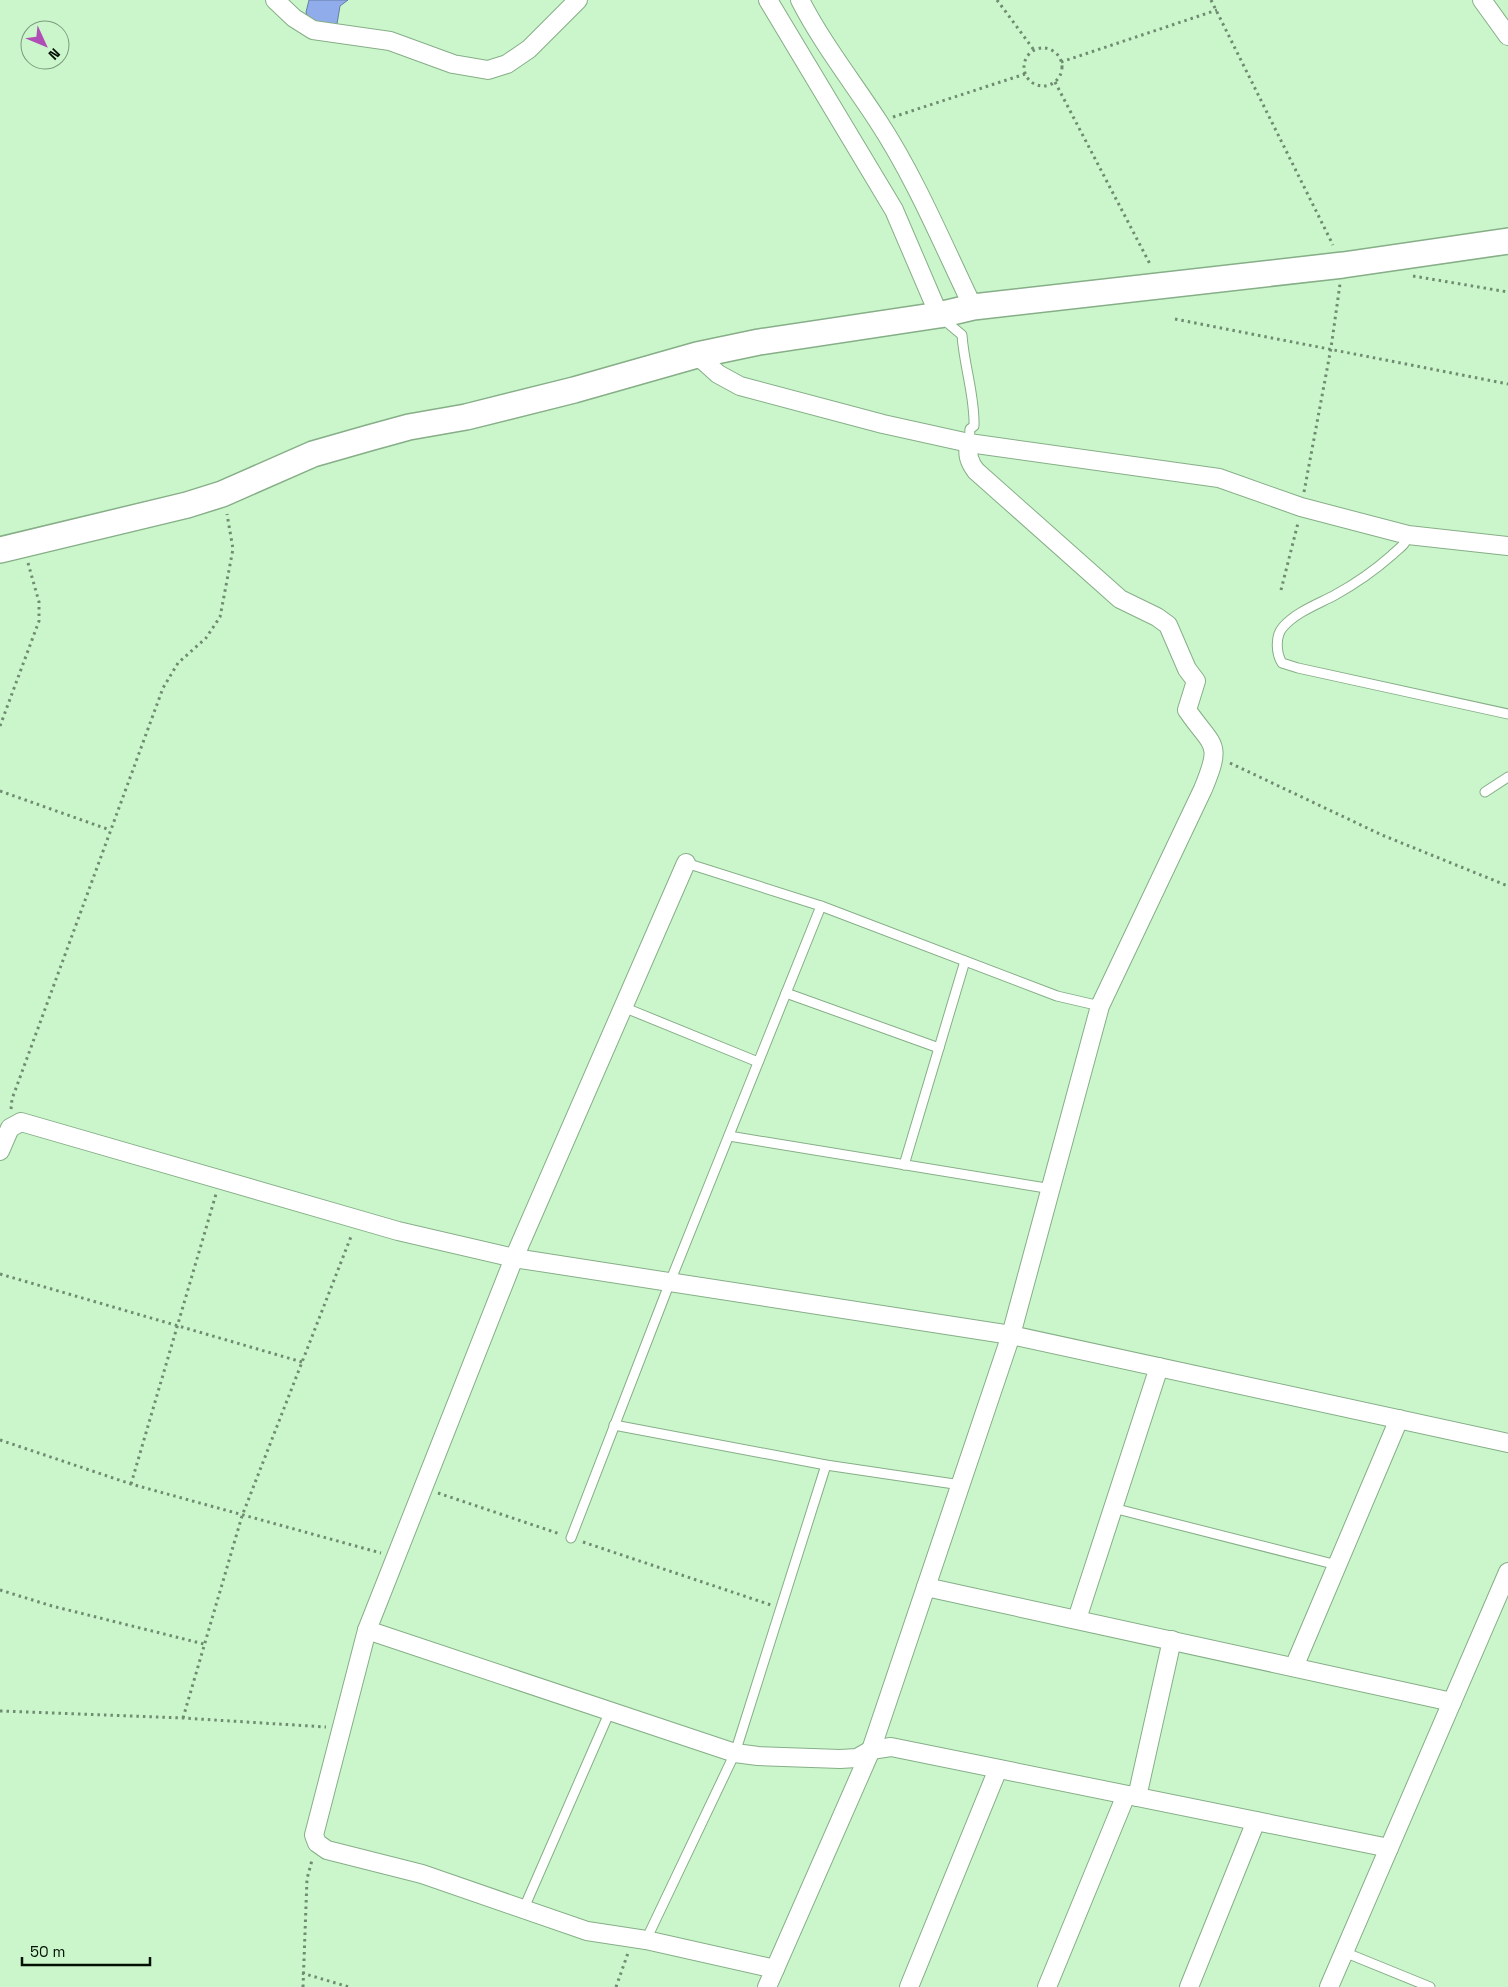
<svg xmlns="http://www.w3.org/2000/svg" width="1508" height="1987" viewBox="0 0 1508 1987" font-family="'Space Grotesk',sans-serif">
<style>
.water{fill:#90aceb;stroke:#667da5}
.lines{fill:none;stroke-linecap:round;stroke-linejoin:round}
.lane-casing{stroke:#86ae87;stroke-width:11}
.street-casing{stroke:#86ae87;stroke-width:20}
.secondary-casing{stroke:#86ae87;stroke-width:28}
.path{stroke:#6f8c70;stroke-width:3;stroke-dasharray:2.5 4;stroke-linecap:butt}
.lane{stroke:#fff;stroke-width:9}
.street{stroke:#fff;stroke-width:18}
.secondary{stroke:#fff;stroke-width:25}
</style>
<rect width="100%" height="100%" fill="#cbf6cc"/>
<polygon class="water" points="309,0 348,0 340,6 337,24 333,28 308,19 306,12"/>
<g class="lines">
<defs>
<g id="lane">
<path d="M943,319l19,16c2,31 13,61 12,91l-4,3 -1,14"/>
<path d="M1408,535c-2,10 -9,13 -16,20 -17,15 -37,29 -57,40 -17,9 -39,17 -52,32 -8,9 -7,26 -1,36l16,5 210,46"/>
<polyline points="1485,792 1508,777"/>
<polyline points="686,863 821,906 1057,996 1100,1006"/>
<polyline points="786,993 939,1048"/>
<polyline points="623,1007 758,1062"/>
<polyline points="729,1136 1052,1189"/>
<polyline points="904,1165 965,961"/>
<polyline points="614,1425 826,1465 961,1485"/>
<polyline points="1113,1508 1337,1565"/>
<polyline points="571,1538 670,1282 821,906"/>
<polyline points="524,1908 610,1711"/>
<polyline points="646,1940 735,1753 826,1465"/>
<polyline points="1344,1952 1430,1987"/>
</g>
<g id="street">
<polyline points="275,0 294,18 313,30 390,41 453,64 488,70 507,64 529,49 578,0"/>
<polyline points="768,0 894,210 939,315"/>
<path d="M800,0c22,43 52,81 78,121 38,58 65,124 95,186"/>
<polyline points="1482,0 1508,36"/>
<polyline points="697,355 718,374 740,386 883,424 969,443 1219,478 1301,507 1408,535 1508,546"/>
<polyline points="686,863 514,1258 367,1630 314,1835 317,1843 327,1850 422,1874 587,1931 646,1940 775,1969"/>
<polyline points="0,1151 10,1128 21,1122 398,1231 514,1258 1011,1335 1508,1443"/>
<polyline points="926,1587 1452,1702"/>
<polyline points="1077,1619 1159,1367"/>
<polyline points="367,1630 735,1753 758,1756 840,1759 857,1758 871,1750 891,1747 1389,1848"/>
<polyline points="1294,1667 1399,1419"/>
<polyline points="1137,1797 1172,1640"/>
<path d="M767,1987l104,-237 140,-415 89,-329 103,-217c20,-48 10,-41 -16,-79l9,-29 -9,-12 -19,-44 -11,-8 -37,-18 -144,-128c-7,-9 -9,-16 -7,-28"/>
<polyline points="909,1987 998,1769"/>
<polyline points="1047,1987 1126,1795"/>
<polyline points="1189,1987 1256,1821"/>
<polyline points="1329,1987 1508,1572"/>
</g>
<polyline id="secondary" points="0,550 187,505 222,494 313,454 369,438 409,427 466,417 574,390 697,355 759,342 939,315 973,307 1343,265 1508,241"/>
</defs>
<use href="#lane" class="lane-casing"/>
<use href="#street" class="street-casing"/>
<use href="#secondary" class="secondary-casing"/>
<g class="path">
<polyline points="997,0 1034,50"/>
<polyline points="1211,0 1333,245"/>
<circle cx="1043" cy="67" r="19"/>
<polyline points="1061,62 1217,10"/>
<polyline points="1055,82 1151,266"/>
<polyline points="893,117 1025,74"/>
<polyline points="1413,276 1508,292"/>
<polyline points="1175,319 1508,384"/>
<polyline points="1304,492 1331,348 1340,284"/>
<polyline points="1281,590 1298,523"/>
<polyline points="0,726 39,621 39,602 28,563"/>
<polyline points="1230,763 1382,835 1508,886"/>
<polyline points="0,791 110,830"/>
<polyline points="11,1109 12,1099 163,688 178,663 206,638 220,617 233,549 227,514"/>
<polyline points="0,1274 302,1362"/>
<polyline points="0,1440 131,1484 381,1553"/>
<polyline points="131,1484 216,1194"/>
<polyline points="438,1493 560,1534"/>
<polyline points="583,1542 771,1605"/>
<polyline points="0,1590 52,1606 204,1644"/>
<polyline points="0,1711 183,1718 326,1727"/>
<polyline points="183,1718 242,1516 352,1234"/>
<polyline points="302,1973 349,1987"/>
<polyline points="303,1987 307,1879 312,1860"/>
<polyline points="616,1987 628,1953"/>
</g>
<use href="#lane" class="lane"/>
<use href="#street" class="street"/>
<use href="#secondary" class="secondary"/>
</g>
<g transform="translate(45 45) rotate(134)"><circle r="24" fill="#cbf6cc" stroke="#7b9a7c"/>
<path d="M0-4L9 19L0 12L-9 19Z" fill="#b04eb5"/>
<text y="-8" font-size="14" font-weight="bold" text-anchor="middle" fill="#030f03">N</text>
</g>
<path d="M22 1957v8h128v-8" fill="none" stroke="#030f03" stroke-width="2.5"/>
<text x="30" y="1957" font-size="15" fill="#030f03" stroke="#cbf6cc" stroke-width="4" paint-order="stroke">50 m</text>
</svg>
